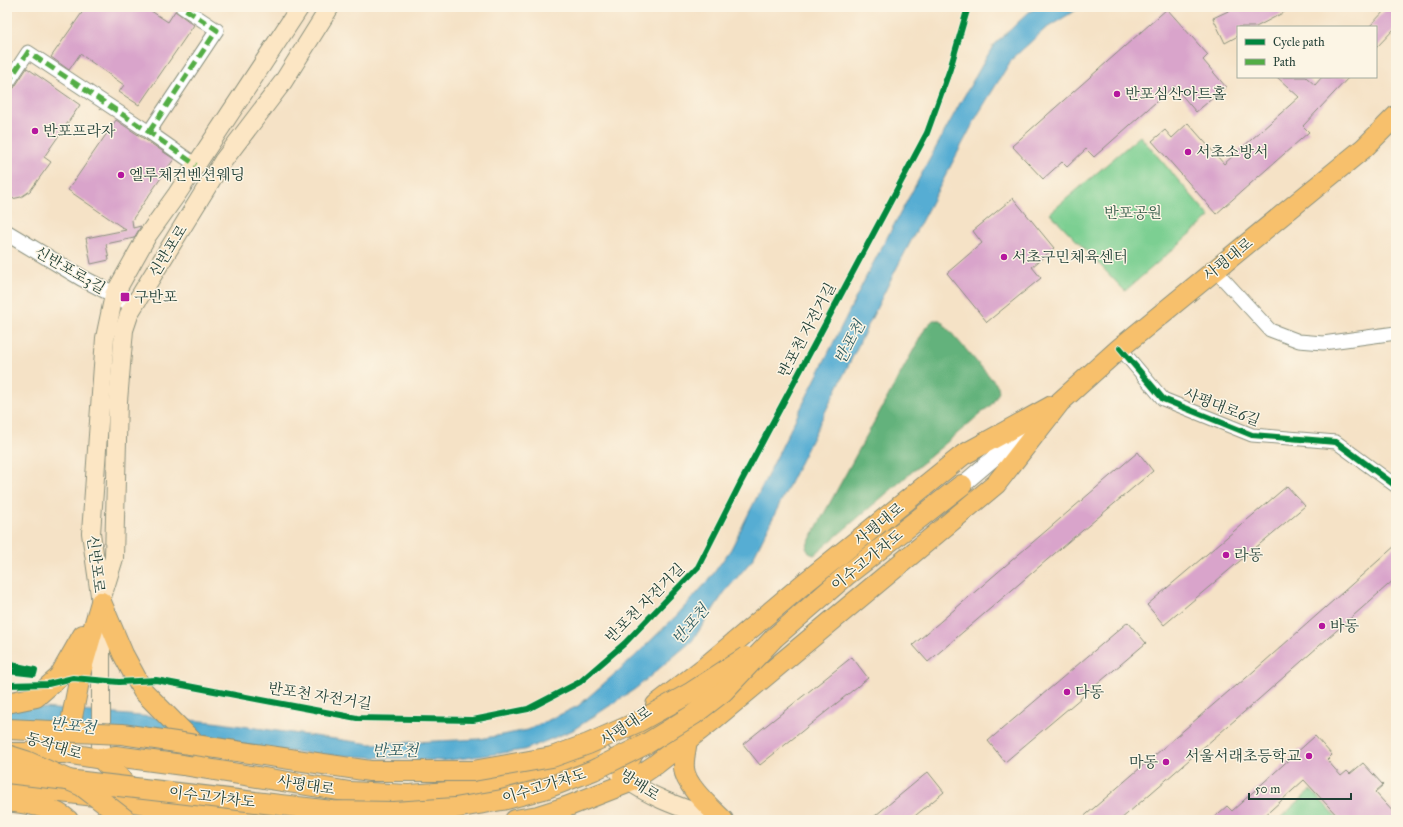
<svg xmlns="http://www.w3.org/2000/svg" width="1403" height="827" viewBox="0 0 1403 827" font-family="'IM FELL Great Primer','Noto Serif KR',serif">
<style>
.green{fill:#7bcf92;stroke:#4d8663}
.forest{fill:#64b27c;stroke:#427858}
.water{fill:#56add3;stroke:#3a7584}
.building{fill:#d9a4cb}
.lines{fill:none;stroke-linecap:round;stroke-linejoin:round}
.minor-casing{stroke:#8a907d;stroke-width:15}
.tertiary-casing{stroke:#8a907d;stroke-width:18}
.secondary-casing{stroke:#8a907d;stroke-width:20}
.primary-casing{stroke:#8a907d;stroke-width:22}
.minor{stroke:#fff;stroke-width:13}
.tertiary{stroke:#fff;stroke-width:16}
.secondary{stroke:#fce6c4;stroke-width:18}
.primary{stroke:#f7c06c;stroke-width:20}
.primary-bridge-casing{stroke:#8a907d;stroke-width:22;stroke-linecap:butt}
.primary-bridge{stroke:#f7c06c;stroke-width:20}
.quiet{stroke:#52ad45;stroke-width:5;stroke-dasharray:10 5;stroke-linecap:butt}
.cycleway-casing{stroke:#fcf5e5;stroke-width:8}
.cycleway{stroke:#00873e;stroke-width:6}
.poi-dot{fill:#b5179e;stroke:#fcf5e5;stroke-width:1.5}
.labels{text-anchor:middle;stroke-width:3;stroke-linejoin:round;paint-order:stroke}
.poi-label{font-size:15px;fill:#1f3d34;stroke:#fcf5e5;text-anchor:start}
.park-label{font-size:15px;fill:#315a47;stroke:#fcf5e5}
.street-label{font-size:15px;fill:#1f3d34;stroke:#fcf5e5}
.water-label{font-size:16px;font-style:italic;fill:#305f64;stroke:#fcf5e5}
</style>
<rect width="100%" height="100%" fill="#fcf5e5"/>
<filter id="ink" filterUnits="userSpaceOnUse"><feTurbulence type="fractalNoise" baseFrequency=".025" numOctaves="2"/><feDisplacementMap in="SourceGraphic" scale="8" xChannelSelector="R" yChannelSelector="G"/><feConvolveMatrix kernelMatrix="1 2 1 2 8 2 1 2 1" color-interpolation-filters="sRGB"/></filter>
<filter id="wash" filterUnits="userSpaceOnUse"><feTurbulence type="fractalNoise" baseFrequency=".012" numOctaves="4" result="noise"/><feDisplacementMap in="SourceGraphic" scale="16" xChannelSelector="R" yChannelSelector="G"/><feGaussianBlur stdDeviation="0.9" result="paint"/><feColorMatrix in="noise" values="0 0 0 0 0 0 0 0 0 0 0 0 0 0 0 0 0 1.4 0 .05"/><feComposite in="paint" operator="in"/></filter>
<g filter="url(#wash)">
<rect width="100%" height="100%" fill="#f5e2c6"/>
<g class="green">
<polygon points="1140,136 1210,217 1125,291 1050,213"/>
<polygon points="1311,790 1339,820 1278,820"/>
</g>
<polygon class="forest" points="933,320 940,320 998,386 999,392 992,404 814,555 809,553 806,548 808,543 926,327"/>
<polygon class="water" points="1039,7 1081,7 1045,29 1012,59 977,116 893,275 752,560 724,593 692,641 635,689 573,730 524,750 444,761 330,755 199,744 7,726 7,705 213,722 371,744 480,739 528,730 578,706 633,658 677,615 708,581 731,549 870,269 959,105 993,46 1029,12"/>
<g id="blocks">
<g class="building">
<polygon points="86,7 145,7 168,22 175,11 194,25 139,105 119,92 124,85 80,54 69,70 51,57"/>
<polygon points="1237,7 1294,7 1256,27 1238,27 1238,36 1225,43 1213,18"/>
<polygon points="1388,7 1396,7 1396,27 1376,48 1376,27 1369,27"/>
<polygon points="1167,9 1208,55 1203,60 1226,87 1196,112 1174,86 1094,157 1086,149 1067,167 1062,162 1043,179 1012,146"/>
<polygon points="27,68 80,105 44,157 51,162 30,191 21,197 7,200 7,92 14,88"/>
<polygon points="1277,77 1306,77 1315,85 1322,77 1349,77 1303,126 1309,132 1216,214 1152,141 1165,130 1172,138 1188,123 1224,164 1299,97"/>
<polygon points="116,120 174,159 132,220 133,228 141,226 134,238 106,244 109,260 91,264 86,238 126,230 68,190"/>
<polygon points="1013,198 1054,248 1032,267 1041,278 987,322 947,273 982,243 973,231"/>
<polygon points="1138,452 1153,471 1076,536 1075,536 928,662 913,645"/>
<polygon points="1287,486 1305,506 1164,625 1147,605"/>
<polygon points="1396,545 1396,578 1259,699 1120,820 1080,820 1236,685 1237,686"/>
<polygon points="1128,622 1146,643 1005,762 988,741"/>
<polygon points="852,657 868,678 760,765 743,744"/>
<polygon points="1315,736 1332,755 1327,760 1341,776 1347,771 1350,774 1363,763 1383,785 1375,792 1396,815 1396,820 1341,820 1304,780 1260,820 1211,820 1227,806 1232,811"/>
<polygon points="928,772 944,792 910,820 870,820"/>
</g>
</g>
</g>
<g filter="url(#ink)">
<use href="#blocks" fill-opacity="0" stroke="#8a907d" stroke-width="1"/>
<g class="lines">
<defs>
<g id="minor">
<polyline points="7,84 28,52 149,132 196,165"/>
<polyline points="149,132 217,30 182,7"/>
<polyline points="1215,270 1270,330 1299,341 1323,343 1396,333"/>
<polyline points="1120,348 1163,399 1252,435 1336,442 1396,486"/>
</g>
<g id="tertiary">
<polyline points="7,233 82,278 134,305"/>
<polyline points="962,485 1037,421"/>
</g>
<g id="secondary">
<polyline points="102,597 114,558 118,401 124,330 130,312 223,161 283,82 330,7"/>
<path d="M595,746c11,12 21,26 34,35 26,19 58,28 87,39"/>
<polyline points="101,759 101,602 91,533 105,338 114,295 147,236 177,194 300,7"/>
</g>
<g id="primary">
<polyline points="101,602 123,654 143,691 203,752"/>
<polyline points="774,638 848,574 962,485"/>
<polyline points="7,703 36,697 59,677 83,635"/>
<polyline points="656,705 704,668 801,586 963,455 1052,406"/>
<path d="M687,740c-1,9 -4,19 -3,28 1,18 27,40 39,52"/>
<polyline points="54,748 65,753 101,759 136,794"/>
<polyline points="7,753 65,753 81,671 101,602"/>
<polyline points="101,759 115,756 183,765 350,792 409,795 475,790 551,771 591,748"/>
<path d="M623,776c8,-29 33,-52 52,-74"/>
<polyline points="7,787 19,787 103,797 145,804 263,820"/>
<path d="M7,801c21,3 45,5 61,19"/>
<polyline points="515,820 538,816 566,807 630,782 655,765 714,719 996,484 1060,402 1120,348 1364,148 1396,116"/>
</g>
</defs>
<use href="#minor" class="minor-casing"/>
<use href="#tertiary" class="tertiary-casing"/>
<use href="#secondary" class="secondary-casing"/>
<use href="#primary" class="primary-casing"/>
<use href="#minor" class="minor"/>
<use href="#tertiary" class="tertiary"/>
<use href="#secondary" class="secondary"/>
<use href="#primary" class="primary"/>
<defs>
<g id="primary-bridge">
<polyline points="7,729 122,734 370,771 473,771 552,757 588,744 638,722 692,692 746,657"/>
<polyline points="7,755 26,761 82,786 126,820"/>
<polyline points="7,773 332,811 394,812 455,808 502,800 547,788 594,770 646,744 693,715 724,691 774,638"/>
</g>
</defs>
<use href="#primary-bridge" class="primary-bridge-casing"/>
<use href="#primary-bridge" class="primary-bridge"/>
<g class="quiet">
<polyline points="7,84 28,52 149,132 196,165"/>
<polyline points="149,132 217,30 182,7"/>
</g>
<defs>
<g id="cycleway">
<polyline points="1120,348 1163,399 1252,435 1336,442 1396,486"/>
<polyline points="7,664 35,670 34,674 7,671"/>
<polyline points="7,685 48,684 73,678 119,682 156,680 357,718 473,720 528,709 580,682 625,643 698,567 741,482 927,133 950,69 968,7"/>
</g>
</defs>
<use href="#cycleway" class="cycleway-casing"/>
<use href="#cycleway" class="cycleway"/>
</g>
</g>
<g class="poi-dot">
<circle cx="1117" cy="94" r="4"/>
<circle cx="35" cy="131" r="4"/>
<circle cx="1188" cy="152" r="4"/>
<circle cx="121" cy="175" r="4"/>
<circle cx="1004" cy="257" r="4"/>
<rect x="120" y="292" width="10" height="10" rx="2"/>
<circle cx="1226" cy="555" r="4"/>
<circle cx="1322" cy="626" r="4"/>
<circle cx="1067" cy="692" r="4"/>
<circle cx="1309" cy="756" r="4"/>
<circle cx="1166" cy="762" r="4"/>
</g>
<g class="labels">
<g class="poi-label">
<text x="1125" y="99">반포심산아트홀</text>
<text x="43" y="136">반포프라자</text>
<text x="1196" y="157">서초소방서</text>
<text x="129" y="180">엘루체컨벤션웨딩</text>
<text x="1012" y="262">서초구민체육센터</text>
<text x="134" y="302">구반포</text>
<text x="1234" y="560">라동</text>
<text x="1330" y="631">바동</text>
<text x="1075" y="697">다동</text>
<text x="1301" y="761" text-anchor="end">서울서래초등학교</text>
<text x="1158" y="767" text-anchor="end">마동</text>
</g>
<g class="park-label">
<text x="1133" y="218">반포공원</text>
</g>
<g class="street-label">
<text transform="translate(168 251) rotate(-58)" y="5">신반포로</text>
<text transform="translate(1228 259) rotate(-39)" y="5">사평대로</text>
<text transform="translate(70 270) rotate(30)" y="5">신반포로3길</text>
<text transform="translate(807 330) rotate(-62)" y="5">반포천 자전거길</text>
<text transform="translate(1222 407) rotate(21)" y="5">사평대로6길</text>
<text transform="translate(879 524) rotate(-39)" y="5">사평대로</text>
<text transform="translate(867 560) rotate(-39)" y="5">이수고가차도</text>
<text transform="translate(96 564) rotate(83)" y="5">신반포로</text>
<text transform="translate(645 603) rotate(-45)" y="5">반포천 자전거길</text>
<text transform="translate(320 696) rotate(9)" y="5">반포천 자전거길</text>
<text transform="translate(626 726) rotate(-34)" y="5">사평대로</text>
<text transform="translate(54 746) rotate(17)" y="5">동작대로</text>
<text transform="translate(306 785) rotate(9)" y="5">사평대로</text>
<text transform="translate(640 785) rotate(33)" y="5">방배로</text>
<text transform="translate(544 786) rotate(-17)" y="5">이수고가차도</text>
<text transform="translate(212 797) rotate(7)" y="5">이수고가차도</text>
</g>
<g class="water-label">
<text transform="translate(849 342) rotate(-62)" y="6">반포천</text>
<text transform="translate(690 624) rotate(-49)" y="6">반포천</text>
<text transform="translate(73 725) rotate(6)" y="6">반포천</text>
<text x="395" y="756">반포천</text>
</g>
</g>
<rect width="1403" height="827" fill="none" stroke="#fcf5e5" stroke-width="24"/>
<rect x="1237" y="26" width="140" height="52" fill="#fcf5e5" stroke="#a4ab9e"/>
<rect x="1245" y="39" width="20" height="6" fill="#00873e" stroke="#a4ab9e"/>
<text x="1273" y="46" font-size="12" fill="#1f3d34">Cycle path</text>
<rect x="1245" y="59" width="20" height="6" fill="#52ad45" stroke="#a4ab9e"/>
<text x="1273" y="66" font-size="12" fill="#1f3d34">Path</text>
<path d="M1249 793v6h102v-6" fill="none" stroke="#1f3d34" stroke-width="2"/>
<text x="1255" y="793" font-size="12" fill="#1f3d34" stroke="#fcf5e5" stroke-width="3" paint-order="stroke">50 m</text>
</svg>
